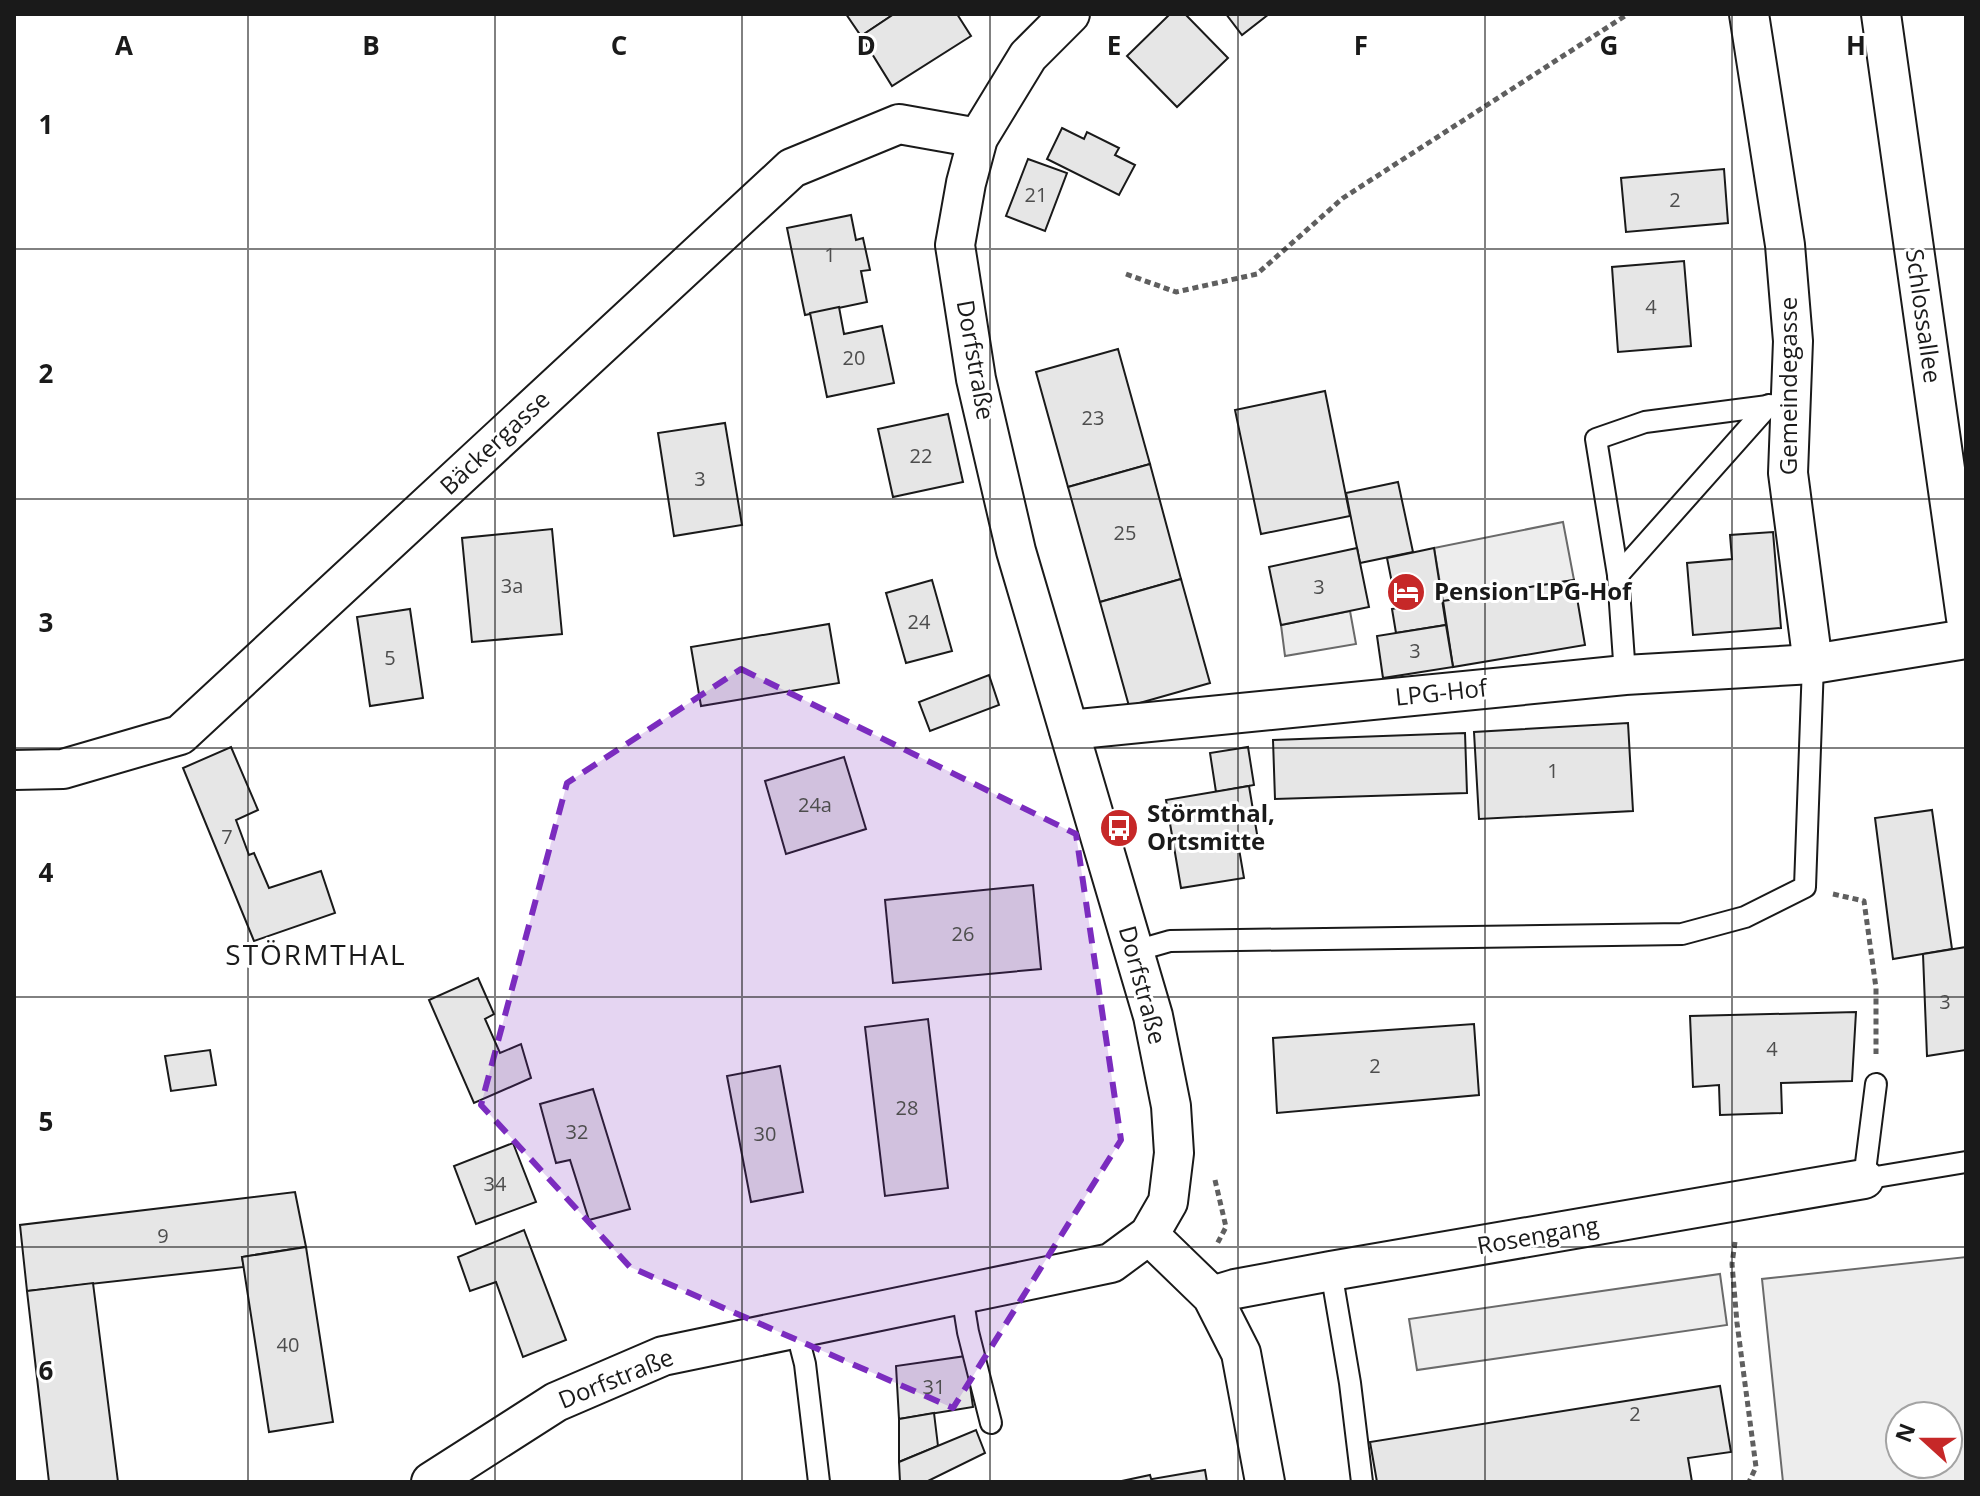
<svg xmlns="http://www.w3.org/2000/svg" width="1980" height="1496" viewBox="0 0 1980 1496" font-family="'Open Sans',sans-serif">
<style>
.built{fill:#ededed;stroke:#6a6a6a;stroke-width:2;fill-rule:evenodd}
.building{fill:#e6e6e6;stroke:#1a1a1a;stroke-width:2}
.lines{fill:none;stroke-linecap:round;stroke-linejoin:round}
.lane-casing{stroke:#1a1a1a;stroke-width:24}
.street-casing{stroke:#1a1a1a;stroke-width:42}
.path{stroke:#5f5f5f;stroke-width:5;stroke-dasharray:6 4;stroke-linecap:butt}
.lane{stroke:#fff;stroke-width:20}
.street{stroke:#fff;stroke-width:38}
.marked{fill:#7b2cbf;fill-opacity:0.2;stroke:#7b2cbf;stroke-width:6;stroke-dasharray:16 10;stroke-linejoin:round}
.grid{fill:none;stroke:#1a1a1a;stroke-width:2;stroke-opacity:0.55}
.labels{text-anchor:middle;stroke-width:6;stroke-linejoin:round;paint-order:stroke}
.number-label{font-size:20px;fill:#4d4d4d}
.street-label{font-size:24px;fill:#1a1a1a;stroke:#fff}
.poi-label{font-size:24px;font-weight:bold;fill:#1a1a1a;stroke:#fff;text-anchor:start}
.quarter-label{font-size:28px;letter-spacing:2px;fill:#1a1a1a;stroke:#fff}
.grid-label{font-size:26px;text-anchor:middle;font-weight:bold;fill:#1a1a1a;stroke:#fff;stroke-width:6;stroke-linejoin:round;paint-order:stroke}
</style>
<rect width="100%" height="100%" fill="#fff"/>
<g class="built">
<polygon points="1563,522 1574,580 1443,601 1434,548"/>
<polygon points="1350,611 1356,644 1285,656 1281,625"/>
<path d="M1966,1257v225h-183l-21,-203zM1900,1416h48v48h-48z"/>
<polygon points="1720,1274 1727,1325 1417,1370 1409,1319"/>
</g>
<g class="building">
<polygon points="846,14 894,14 861,36"/>
<polygon points="894,14 957,14 971,36 892,86 861,36"/>
<polygon points="1170,14 1185,14 1228,58 1177,107 1127,56"/>
<polygon points="1226,14 1269,14 1242,35"/>
<polygon points="1062,128 1084,139 1087,132 1119,148 1115,155 1135,165 1119,195 1047,159"/>
<polygon points="1028,159 1067,173 1045,231 1006,216"/>
<polygon points="1724,169 1728,223 1626,232 1621,178"/>
<polygon points="851,215 856,240 863,238 870,270 861,271 867,302 805,315 787,228"/>
<polygon points="1684,261 1691,346 1618,352 1612,267"/>
<polygon points="839,307 844,334 882,326 894,383 827,397 810,313"/>
<polygon points="1118,349 1150,464 1068,487 1036,372"/>
<polygon points="1325,391 1350,516 1261,534 1235,410"/>
<polygon points="948,414 963,482 893,497 878,429"/>
<polygon points="725,423 742,525 674,536 658,433"/>
<polygon points="1150,464 1181,579 1100,602 1068,487"/>
<polygon points="1398,482 1413,552 1360,563 1346,493"/>
<polygon points="552,529 562,634 472,642 462,538"/>
<polygon points="1773,532 1781,628 1693,635 1687,563 1732,559 1730,535"/>
<polygon points="1357,548 1369,607 1281,625 1269,567"/>
<polygon points="1434,548 1446,625 1396,633 1392,609 1397,608 1387,558"/>
<polygon points="1181,579 1210,683 1129,706 1100,602"/>
<polygon points="932,580 952,651 906,663 886,593"/>
<polygon points="1574,580 1585,645 1453,667 1443,601"/>
<polygon points="410,609 423,698 370,706 357,617"/>
<polygon points="829,624 839,683 701,706 691,647"/>
<polygon points="1446,625 1453,667 1383,678 1377,636"/>
<polygon points="989,675 999,705 930,731 919,702"/>
<polygon points="1628,723 1633,811 1479,819 1474,732"/>
<polygon points="1465,733 1467,793 1275,799 1273,740"/>
<polygon points="231,747 258,810 236,820 249,855 254,853 269,888 321,871 335,913 254,941 183,768"/>
<polygon points="1248,747 1254,785 1216,792 1210,753"/>
<polygon points="844,757 866,829 786,854 765,781"/>
<polygon points="1249,786 1259,846 1239,849 1244,878 1181,888 1166,800"/>
<polygon points="1932,810 1952,949 1893,959 1875,818"/>
<polygon points="1033,885 1041,969 893,983 885,900"/>
<polygon points="1966,947 1966,1050 1927,1056 1923,954"/>
<polygon points="478,978 494,1014 485,1019 500,1053 521,1044 531,1078 474,1103 429,1000"/>
<polygon points="1856,1012 1852,1081 1781,1083 1782,1113 1720,1115 1719,1085 1693,1087 1690,1016"/>
<polygon points="928,1019 948,1188 885,1196 865,1027"/>
<polygon points="1474,1024 1479,1095 1277,1113 1273,1038"/>
<polygon points="210,1050 216,1085 171,1091 165,1056"/>
<polygon points="780,1066 803,1192 751,1202 727,1076"/>
<polygon points="593,1089 630,1209 589,1220 570,1160 556,1163 540,1104"/>
<polygon points="513,1143 536,1202 476,1224 454,1166"/>
<polygon points="295,1192 306,1247 242,1257 244,1267 27,1291 20,1225"/>
<polygon points="524,1230 566,1340 523,1357 496,1282 470,1291 458,1257"/>
<polygon points="306,1247 333,1422 269,1432 242,1257"/>
<polygon points="93,1283 118,1482 49,1482 27,1291"/>
<polygon points="966,1356 973,1407 899,1419 896,1366"/>
<polygon points="1720,1386 1731,1452 1688,1458 1692,1482 1377,1482 1370,1442"/>
<polygon points="934,1413 938,1446 899,1462 899,1419"/>
<polygon points="976,1430 985,1453 926,1482 900,1482 899,1462"/>
<polygon points="1205,1470 1207,1482 1152,1482 1152,1479"/>
<polygon points="1150,1475 1152,1482 1117,1482"/>
</g>
<g class="lines">
<defs>
<g id="lane">
<polyline points="1618,575 1769,405"/>
<polyline points="1625,675 1618,575 1596,439 1645,422 1791,403"/>
<polyline points="1135,951 1170,941 1682,934 1745,917 1805,887 1813,664"/>
<polyline points="1876,1084 1864,1179 1966,1162"/>
<polyline points="1331,1271 1350,1383 1362,1482"/>
<polyline points="962,1295 968,1332 991,1423"/>
<polyline points="796,1329 805,1364 819,1482"/>
</g>
<g id="street">
<polyline points="1749,14 1785,245 1793,341 1788,473 1813,664"/>
<polyline points="1881,14 1966,618"/>
<polyline points="1069,730 1625,675 1813,664 1966,639"/>
<polyline points="14,770 63,769 180,735 792,168 899,124 978,138"/>
<polyline points="1149,1235 1212,1296 1241,1353 1265,1482"/>
<polyline points="1212,1296 1235,1289 1331,1271 1864,1179"/>
<polyline points="431,1482 556,1402 663,1356 1111,1263 1149,1235 1168,1202 1174,1153 1171,1106 1153,1016 1016,551 976,379 955,245 966,183 978,138 1028,56 1070,14"/>
</g>
</defs>
<use href="#lane" class="lane-casing"/>
<use href="#street" class="street-casing"/>
<g class="path">
<polyline points="1126,274 1176,292 1257,274 1343,198 1628,14"/>
<polyline points="1833,894 1864,901 1876,988 1876,1054"/>
<polyline points="1215,1180 1226,1227 1216,1246"/>
<polyline points="1735,1242 1732,1264 1737,1323 1756,1467 1749,1482"/>
</g>
<use href="#lane" class="lane"/>
<use href="#street" class="street"/>
</g>
<path class="marked" d="M741,669l335,165 45,306 -168,268 -323,-141 -149,-162 86,-322z"/>
<path class="grid" d="M248,14v1468M495,14v1468M742,14v1468M990,14v1468M1238,14v1468M1485,14v1468M1732,14v1468M14,249h1952M14,499h1952M14,748h1952M14,997h1952M14,1247h1952"/>
<defs>
<symbol id="hotel-disc" viewBox="-11 -11 22 22"><circle r="9.5" fill="#c62828" stroke="#fff"/><path d="M-6-4.5h1.5V1H6V5H4.5V3h-9V5H-6ZM-4 0a1.8 1.8 0 1 1 3.6 0ZM.5 0V-2.5h3Q6-2.5 6 0Z" fill="#fff"/></symbol>
<symbol id="bus-disc" viewBox="-11 -11 22 22"><circle r="9.5" fill="#c62828" stroke="#fff"/><path d="M-5-6H5V4H4V6H2V4H-2V6H-4V4H-5ZM-3.5-4V0h7V-4ZM-3.5 1.2v1.5H-2V1.2ZM2 1.2v1.5H3.5V1.2Z" fill="#fff"/></symbol>
</defs>
<g fill-rule="evenodd">
<use href="#hotel-disc" x="1384" y="570" width="44" height="44"/>
<use href="#bus-disc" x="1097" y="806" width="44" height="44"/>
</g>
<g class="labels">
<g class="number-label">
<text x="1036" y="202">21</text>
<text x="1675" y="207">2</text>
<text x="830" y="262">1</text>
<text x="1651" y="314">4</text>
<text x="854" y="365">20</text>
<text x="1093" y="425">23</text>
<text x="921" y="463">22</text>
<text x="700" y="486">3</text>
<text x="1125" y="540">25</text>
<text x="512" y="593">3a</text>
<text x="1319" y="594">3</text>
<text x="919" y="629">24</text>
<text x="1415" y="658">3</text>
<text x="390" y="665">5</text>
<text x="1553" y="778">1</text>
<text x="815" y="812">24a</text>
<text x="227" y="844">7</text>
<text x="963" y="941">26</text>
<text x="1945" y="1009">3</text>
<text x="1772" y="1056">4</text>
<text x="1375" y="1073">2</text>
<text x="907" y="1115">28</text>
<text x="577" y="1139">32</text>
<text x="765" y="1141">30</text>
<text x="495" y="1191">34</text>
<text x="163" y="1243">9</text>
<text x="288" y="1352">40</text>
<text x="934" y="1394">31</text>
<text x="1635" y="1421">2</text>
</g>
<g class="street-label">
<text transform="translate(1923 316) rotate(82)" y="8">Schlossallee</text>
<text transform="translate(975 360) rotate(80)" y="8">Dorfstraße</text>
<text transform="translate(1789 386) rotate(-90)" y="8">Gemeindegasse</text>
<text transform="translate(495 443) rotate(-43)" y="8">Bäckergasse</text>
<text transform="translate(1441 693) rotate(-6)" y="8">LPG-Hof</text>
<text transform="translate(1142 985) rotate(75)" y="8">Dorfstraße</text>
<text transform="translate(1538 1236) rotate(-10)" y="8">Rosengang</text>
<text transform="translate(616 1379) rotate(-22)" y="8">Dorfstraße</text>
</g>
<g class="poi-label">
<text x="1434" y="600">Pension LPG-Hof</text>
<text x="1147" y="822">Störmthal,<tspan x="1147" dy="28">Ortsmitte</tspan></text>
</g>
<g class="quarter-label">
<text x="316" y="965">STÖRMTHAL</text>
</g>
</g>
<g class="grid-label">
<text x="124" y="55">A</text>
<text x="371" y="55">B</text>
<text x="619" y="55">C</text>
<text x="866" y="55">D</text>
<text x="1114" y="55">E</text>
<text x="1361" y="55">F</text>
<text x="1609" y="55">G</text>
<text x="1856" y="55">H</text>
<text x="46" y="134">1</text>
<text x="46" y="383">2</text>
<text x="46" y="632">3</text>
<text x="46" y="882">4</text>
<text x="46" y="1131">5</text>
<text x="46" y="1380">6</text>
</g>
<rect width="1980" height="1496" fill="none" stroke="#1a1a1a" stroke-width="32"/>
<g transform="translate(1924 1440) rotate(291)"><circle r="38" fill="#ffffff" stroke="#a3a3a3" stroke-width="2"/>
<path d="M0-6L14 30L0 20L-14 30Z" fill="#c62828"/>
<text y="-12" font-size="22" font-weight="bold" text-anchor="middle" fill="#1a1a1a">N</text>
</g>
</svg>
